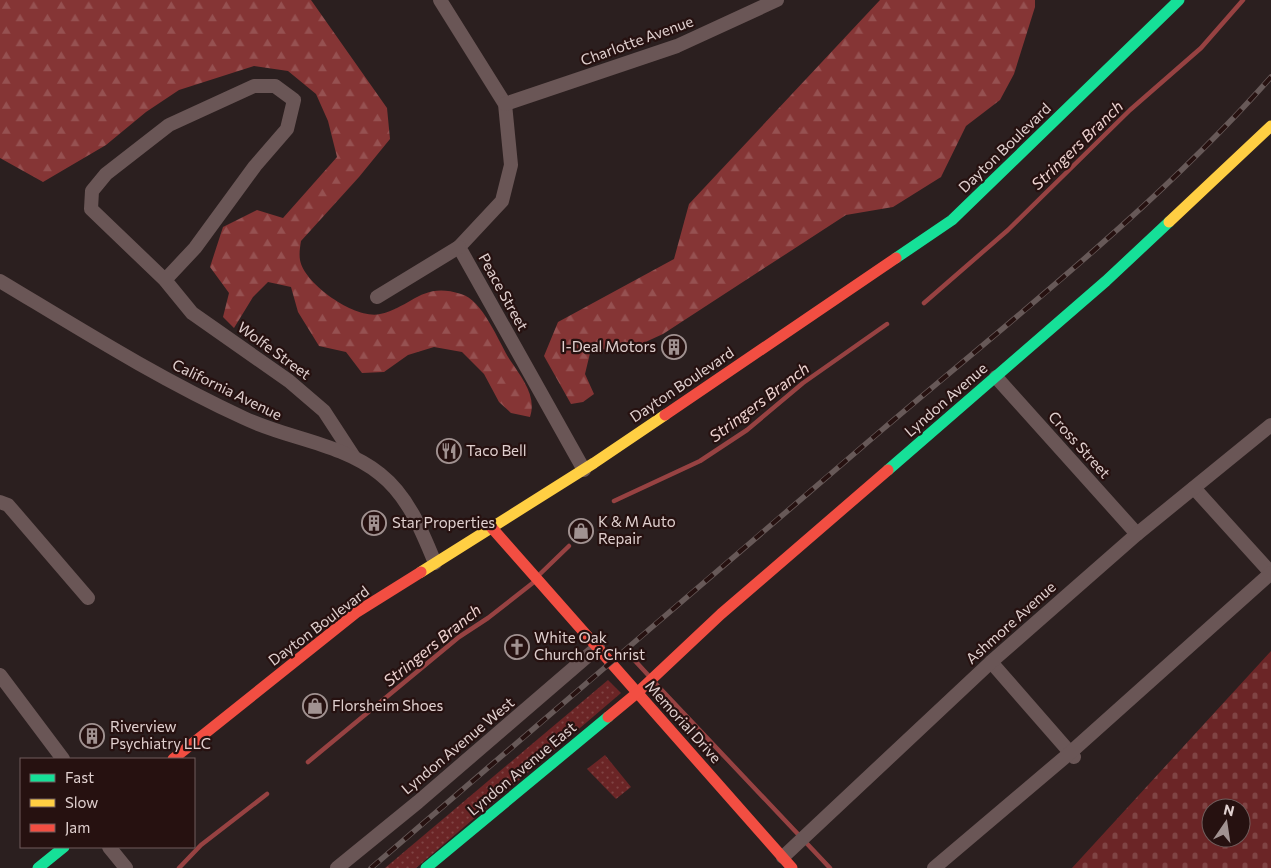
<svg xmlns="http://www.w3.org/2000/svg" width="1271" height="868" viewBox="0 0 1271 868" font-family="Commissioner,sans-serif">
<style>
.green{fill:url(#green-dots)}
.forest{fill:url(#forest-firs)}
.cemetery{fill:url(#cemetery-stones);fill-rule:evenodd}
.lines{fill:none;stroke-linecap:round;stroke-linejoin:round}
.stream{stroke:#974242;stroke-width:4.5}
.street{stroke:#6a5656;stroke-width:14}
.fast{stroke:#16e098;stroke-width:11}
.slow{stroke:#ffcf43;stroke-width:11}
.jam{stroke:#f24e42;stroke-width:11}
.rail-casing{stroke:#675958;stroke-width:5.5}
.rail{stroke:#261110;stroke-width:4;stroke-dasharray:11;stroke-linecap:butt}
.labels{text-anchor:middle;stroke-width:4.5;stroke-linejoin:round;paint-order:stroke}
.street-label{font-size:15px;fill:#e0d0cf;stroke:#261110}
.poi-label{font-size:15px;fill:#e0d0cf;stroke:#261110;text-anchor:start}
.water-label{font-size:16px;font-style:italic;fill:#edd2d0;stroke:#261110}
</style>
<defs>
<pattern id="green-dots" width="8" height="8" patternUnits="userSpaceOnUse" patternTransform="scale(1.25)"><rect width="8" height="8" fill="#6b2526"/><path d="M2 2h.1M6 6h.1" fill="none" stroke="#804444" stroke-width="1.8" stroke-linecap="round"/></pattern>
<pattern id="forest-firs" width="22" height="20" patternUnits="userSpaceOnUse" patternTransform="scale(1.25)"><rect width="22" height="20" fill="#853535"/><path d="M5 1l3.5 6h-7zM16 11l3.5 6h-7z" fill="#965151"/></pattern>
<pattern id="cemetery-stones" width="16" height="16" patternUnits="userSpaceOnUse" patternTransform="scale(1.25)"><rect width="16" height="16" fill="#6b2526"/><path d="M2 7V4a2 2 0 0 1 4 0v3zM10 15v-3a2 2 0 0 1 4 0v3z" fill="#804444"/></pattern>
</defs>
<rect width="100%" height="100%" fill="#2b1f1f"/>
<g class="green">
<polygon points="608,680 621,693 416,868 385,868"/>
<polygon points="605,755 631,787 616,799 587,769"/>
</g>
<g class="forest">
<path d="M0,0h311l76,108 3,31 -31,38 -58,64c-1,6 -2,13 -1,19 4,24 56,60 80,54 32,-7 42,-33 81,-20 22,6 37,47 49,66 12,18 27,36 20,57l-19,-4 -12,-11 -15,-28 -22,-22 -28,-5 -26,8 -24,17 -22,1 -16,-21 -27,-6 -21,-34 -7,-25 -23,-5 -15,15 -19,31 -11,-11 6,-24 -19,-26 13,-40 34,-17 26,8 54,-61 -9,-36 -12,-27 -28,-23 -34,-5 -75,24 -33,22 -40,33 -63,37 -43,-24z"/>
<polygon points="880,0 1035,0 1035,7 1014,74 1000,100 966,126 941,177 893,207 846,215 663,334 628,350 591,349 585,374 594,394 583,402 571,404 544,356 558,322 674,259 689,204"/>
</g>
<path class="cemetery" d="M1271,651v217h-199zM1211,808h30v30h-30z"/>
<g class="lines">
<g class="stream">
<polyline points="924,303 1008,230 1130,110 1201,48 1243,0"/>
<polyline points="614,501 700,461 747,430 803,383 887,324"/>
<polyline points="540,574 569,546"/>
<polyline points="626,651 649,676"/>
<polyline points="656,684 830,868"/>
<polyline points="308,762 459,637 488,618 534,582"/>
<polyline points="179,868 201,845 267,794"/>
</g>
<g class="street">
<polyline points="440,0 505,104 511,165 502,201 459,247 584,470"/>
<polyline points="505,104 677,46 777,0"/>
<polyline points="165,280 195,248 255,166 287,129 294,100 275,86 254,86 169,125 106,174 92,191 91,209 165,280 192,313 289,381 324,411 354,457"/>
<path d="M0,281c80,48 159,98 244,137 44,21 97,25 136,56 28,22 42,57 55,89"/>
<polyline points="377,297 459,247"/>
<polyline points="996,377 1137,534"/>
<polyline points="1194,488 1271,573"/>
<polyline points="0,502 8,505 88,598"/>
<polyline points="991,662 1074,757"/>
<polyline points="0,675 63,759"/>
<polyline points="109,847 126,868"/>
<polyline points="783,857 991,662 1137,534 1271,425"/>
<polyline points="337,868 418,802 598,647"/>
<polyline points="934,868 1071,752 1271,573"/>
</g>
<g class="fast">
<polyline points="896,258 952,220 1179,0"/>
<polyline points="888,470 1106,281 1169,222"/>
<polyline points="38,868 64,847"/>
<polyline points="426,868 608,717"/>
</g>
<g class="slow">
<polyline points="1169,222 1271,126"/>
<polyline points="421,572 594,463 665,415"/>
</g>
<g class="jam">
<polyline points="665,415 896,258"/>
<polyline points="492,528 792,868"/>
<polyline points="608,717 637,693 721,614 888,470"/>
<polyline points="173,759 357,612 421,572"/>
</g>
<defs>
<path id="rail" d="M371,868c171,-146 341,-293 512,-439 133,-113 272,-221 388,-352"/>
</defs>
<use href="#rail" class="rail-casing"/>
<use href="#rail" class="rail"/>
</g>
<defs>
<symbol id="building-ring" viewBox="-11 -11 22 22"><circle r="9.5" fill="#261110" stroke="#a19291" stroke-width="1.5"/><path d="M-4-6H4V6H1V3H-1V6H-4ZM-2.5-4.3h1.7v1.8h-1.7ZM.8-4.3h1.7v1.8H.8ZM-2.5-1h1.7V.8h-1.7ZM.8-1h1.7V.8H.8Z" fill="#a19291"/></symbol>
<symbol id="restaurant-ring" viewBox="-11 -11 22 22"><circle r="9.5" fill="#261110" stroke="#a19291" stroke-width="1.5"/><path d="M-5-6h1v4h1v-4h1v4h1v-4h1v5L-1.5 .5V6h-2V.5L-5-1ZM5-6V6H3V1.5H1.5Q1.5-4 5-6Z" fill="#a19291"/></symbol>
<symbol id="shop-ring" viewBox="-11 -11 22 22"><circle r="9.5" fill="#261110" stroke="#a19291" stroke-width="1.5"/><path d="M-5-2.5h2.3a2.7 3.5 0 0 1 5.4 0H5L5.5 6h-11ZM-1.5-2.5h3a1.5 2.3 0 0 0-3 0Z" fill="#a19291"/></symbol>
<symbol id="church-ring" viewBox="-11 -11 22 22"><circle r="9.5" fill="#261110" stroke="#a19291" stroke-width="1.5"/><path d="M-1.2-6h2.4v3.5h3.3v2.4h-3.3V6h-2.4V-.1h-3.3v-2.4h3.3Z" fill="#a19291"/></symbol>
</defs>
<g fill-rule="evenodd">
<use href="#building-ring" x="660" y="333" width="28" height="28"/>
<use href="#restaurant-ring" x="435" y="437" width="28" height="28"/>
<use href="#building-ring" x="360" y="509" width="28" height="28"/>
<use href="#shop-ring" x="567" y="517" width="28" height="28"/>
<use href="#church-ring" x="503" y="633" width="28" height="28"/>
<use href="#shop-ring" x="301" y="692" width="28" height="28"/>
<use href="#building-ring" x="78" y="722" width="28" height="28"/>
</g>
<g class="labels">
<g class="street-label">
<text transform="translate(637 41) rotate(-20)" y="5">Charlotte Avenue</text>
<text transform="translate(1005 148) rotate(-44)" y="5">Dayton Boulevard</text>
<text transform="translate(503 292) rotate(61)" y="5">Peace Street</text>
<text transform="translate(274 351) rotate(36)" y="5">Wolfe Street</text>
<text transform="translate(682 385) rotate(-34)" y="5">Dayton Boulevard</text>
<text transform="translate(227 390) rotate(26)" y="5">California Avenue</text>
<text transform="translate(946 400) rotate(-41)" y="5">Lyndon Avenue</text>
<text transform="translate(1079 445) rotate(48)" y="5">Cross Street</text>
<text transform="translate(1011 623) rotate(-42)" y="5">Ashmore Avenue</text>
<text transform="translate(319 626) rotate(-37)" y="5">Dayton Boulevard</text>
<text transform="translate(683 722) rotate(48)" y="5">Memorial Drive</text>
<text transform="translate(458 746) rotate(-40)" y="5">Lyndon Avenue West</text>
<text transform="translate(522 769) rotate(-40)" y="5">Lyndon Avenue East</text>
</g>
<g class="poi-label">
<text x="656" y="352" text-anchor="end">I-Deal Motors</text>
<text x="466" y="456">Taco Bell</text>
<text x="598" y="527">K &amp; M Auto<tspan x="598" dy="17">Repair</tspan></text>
<text x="392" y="528">Star Properties</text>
<text x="534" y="643">White Oak<tspan x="534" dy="17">Church of Christ</tspan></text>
<text x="332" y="711">Florsheim Shoes</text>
<text x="110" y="732">Riverview<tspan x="110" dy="17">Psychiatry LLC</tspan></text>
</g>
<g class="water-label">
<text transform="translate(1077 145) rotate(-44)" y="6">Stringers Branch</text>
<text transform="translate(759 402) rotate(-37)" y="6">Stringers Branch</text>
<text transform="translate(432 645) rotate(-39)" y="6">Stringers Branch</text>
</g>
</g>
<rect x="20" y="758" width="175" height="90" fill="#261110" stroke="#705d5c"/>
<rect x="30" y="774" width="25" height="8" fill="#16e098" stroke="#705d5c"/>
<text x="65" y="783" font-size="15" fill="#e0d0cf">Fast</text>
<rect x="30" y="799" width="25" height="8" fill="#ffcf43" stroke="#705d5c"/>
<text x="65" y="808" font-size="15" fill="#e0d0cf">Slow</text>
<rect x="30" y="824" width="25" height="8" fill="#f24e42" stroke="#705d5c"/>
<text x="65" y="833" font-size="15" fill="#e0d0cf">Jam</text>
<g transform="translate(1226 823) rotate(13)"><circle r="24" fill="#261110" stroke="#705d5c"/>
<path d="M0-4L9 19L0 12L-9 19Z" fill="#a19291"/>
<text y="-8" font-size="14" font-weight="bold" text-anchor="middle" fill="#e0d0cf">N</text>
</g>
</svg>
